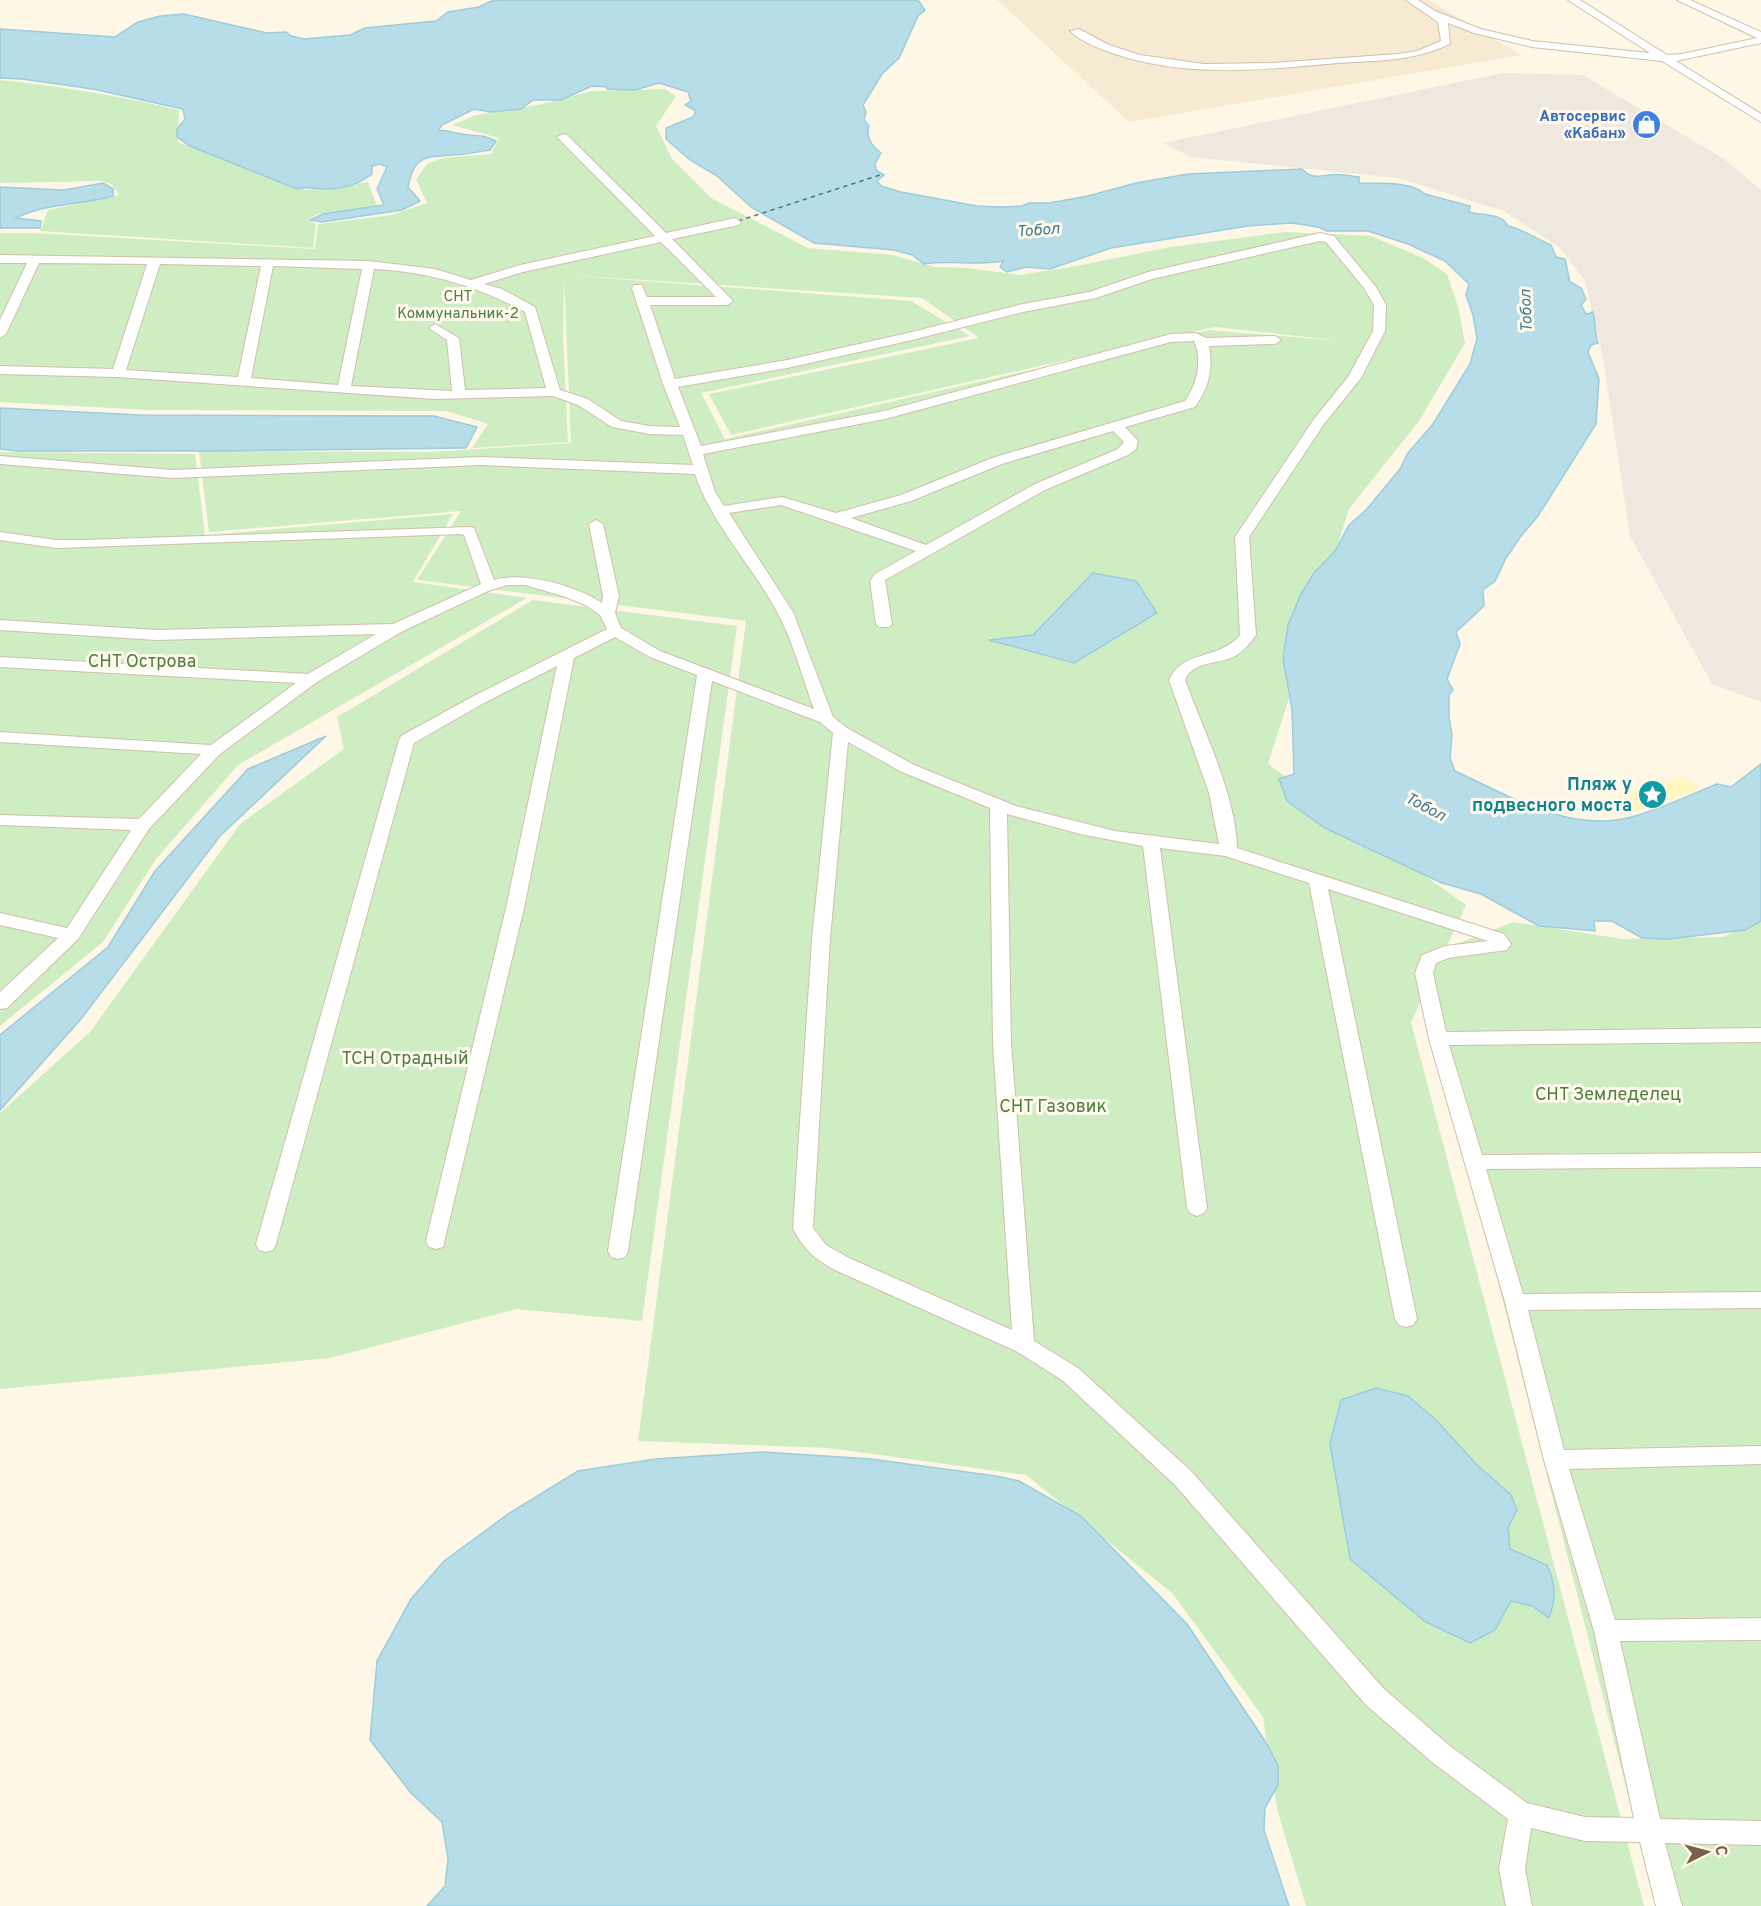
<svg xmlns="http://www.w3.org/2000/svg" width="1761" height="1906" viewBox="0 0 1761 1906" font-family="Overpass,sans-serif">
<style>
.residential{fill:#f6ead3}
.industrial{fill:#eee8df}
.green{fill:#cfedc2;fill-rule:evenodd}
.sand{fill:#fff7be}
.water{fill:#b7dde9;stroke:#9dccdc;stroke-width:1.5}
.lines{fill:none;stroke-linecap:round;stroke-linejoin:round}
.ferry{stroke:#3f7a8e;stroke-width:1.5;stroke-dasharray:4.5 4;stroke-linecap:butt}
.street-casing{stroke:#d0bfaa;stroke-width:2}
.street{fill:#fff;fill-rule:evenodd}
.labels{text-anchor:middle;stroke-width:6;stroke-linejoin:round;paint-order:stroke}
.far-shop-label{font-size:15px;font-weight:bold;fill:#366cbe;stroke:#fffaed;text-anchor:end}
.far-park-label{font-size:15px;fill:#4c803f;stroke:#fffaed}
.far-water-label{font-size:16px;font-style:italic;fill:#3f7a8e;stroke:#fffaed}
.park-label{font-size:18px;fill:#4c803f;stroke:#fffaed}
.culture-label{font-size:18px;font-weight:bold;fill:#0d838f;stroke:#fffaed;text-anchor:end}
</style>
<rect width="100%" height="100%" fill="#fef7e5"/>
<polygon class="residential" points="997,0 1429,0 1521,55 1129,122"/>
<polygon class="industrial" points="1503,73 1583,75 1724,159 1761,190 1761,702 1712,684 1630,536 1603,358 1585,281 1560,248 1504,211 1398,178 1191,157 1163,143"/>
<g class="green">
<path d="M0,80c60,6 120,16 179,30l-1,32 127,48 63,-8 9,24 -60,8 -9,6 8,4 -3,24 -273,-17 8,-21 71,-15 -8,-11 -9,-3 -102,2z"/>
<path d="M665,89l11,7 -20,30 16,33 39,39 97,50 85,7 41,12 34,1 51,7 58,-9 93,-19 116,-15 85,4 52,22 24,16 11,32 7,37 -46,78 -70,88 -81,255 198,141 -20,43 67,-26 110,17 100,-2 38,-17v986h-105l-231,-913 -14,29 233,884h-338l-29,-97 -14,-92 -90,-123 -147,-119 -197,-27 -191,-7 108,-820 -329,-41 44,-69 -252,21 -10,-81 231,1 141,-9 -7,-164 -1,57 5,106 -96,6 16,-24 -42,-13 -297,-1 -149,-8v-169h33l282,16 3,-25 74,-9 35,-12 -11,-24 11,-15 16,-6 48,-4 8,-16 -47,-13 24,-10 62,-10 54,-14zM564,275l358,23 57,40 -270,56 22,41 484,-108 126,14 -132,-11 -484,109 -24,-46 269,-57 -59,-35z"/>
<polygon points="0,452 195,454 205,535 453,514 413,582 527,598 238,765 156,859 103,942 0,1026"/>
<polygon points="533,600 737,626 642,1321 517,1309 330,1358 0,1389 0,1113 90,1032 241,823 344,749 337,717"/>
</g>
<polygon class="sand" points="1684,776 1700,789 1633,812 1604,816 1602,800"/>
<g class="water">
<path d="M508,0h410l7,10 -7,6 -19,42 -17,16 -19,31 3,7 -2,8 5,6c-4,12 4,21 12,27l-6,11 1,6 8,5 -7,6 4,5 20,6 76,14 24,1 21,-1 7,-3h20l39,-7 48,-13 52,-9 114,-5c10,10 15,7 27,6 9,-2 21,1 30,2v6c18,1 51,-3 66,11l45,12 -1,6c13,4 32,0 39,14 17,4 28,13 43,19l5,12 9,2 5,23 11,6 5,11 -5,6 5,9 7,-2c3,11 1,20 5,31l-7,2 -3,7 11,27 -3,45 -58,92 -17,20 -15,22 -11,23 -12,9 1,16 -28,26 4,12 -13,35 6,11 -4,5v23l3,17 -2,23 5,13c55,25 117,64 180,45 28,-8 55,-21 82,-32l14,3 30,-23v157l-16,9 -76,9 -27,-1 -30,-17h-18l1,10 -56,-5 -58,-32 -39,-11 -117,-55 -38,-27 -8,-22 15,-5 -2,-65 -9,-50 5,-34 13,-31 13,-21 21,-22 14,-26 17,-15 34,-41 8,-16 25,-29 37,-60 7,-25 -4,-24 -7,-20 3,-11 -24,-23 -37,-17 -40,-13h-41l-9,-4 -27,-4 -43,3 -137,22 -61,21 -24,-2 -19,5 -7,-5 3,-6c-27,5 -52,-1 -79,3l-12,-9 -18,-5 -80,-7 -63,-36 -34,-31 -27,-16 -24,-21v-11l27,-11 3,-6 -11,-6 6,-4 -3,-9 -29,-9 -24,7 -28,-1 1,-2 -16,-1 -31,14h-28l-12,9 -31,3 -16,-3 -32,16 -4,5c9,0 16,3 24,4 17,3 18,-1 34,7l-6,9c-12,2 -25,5 -38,5 -28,2 -38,1 -44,32l12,14 -18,9 -80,12 -12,-2 13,-6 61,-9 -7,-16 10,-22 -7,-3 -8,2v8c-13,10 -30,15 -46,15 -11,0 -18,-3 -29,0l-107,-43 -13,-9v-8l8,-10 -2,-10 -90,-20 -71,-10 -22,-1v-49l115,8 23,-15 22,-6 24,-2 83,19 19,-1 5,4 13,3 46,-4 15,-7 71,-7 12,-9 31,-5 12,-6z"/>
<path d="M103,183l10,6v7c-32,9 -68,7 -97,22l25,3 -1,7h-40v-41l64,3z"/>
<polygon points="0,408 140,415 434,416 477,427 466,448 206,451 17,451 0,449"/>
<polygon points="1093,573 1136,581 1157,613 1074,663 989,640 1033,635"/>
<polygon points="326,736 220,836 81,1019 0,1110 0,1035 108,947 155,871 248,769"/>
<path d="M1376,1388l32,8 29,25 39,43 35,31 6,15 -9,18 2,21 37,16c9,19 9,34 2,53l-17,-12 -21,-5 -16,29 -25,13 -44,-21 -76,-63 -20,-115 11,-44z"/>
<polygon points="763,1452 871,1459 996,1476 1019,1481 1081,1516 1187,1624 1265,1741 1278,1765 1278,1785 1265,1808 1264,1830 1289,1906 427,1906 445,1886 448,1859 442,1822 411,1793 370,1740 377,1661 411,1599 444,1561 511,1512 578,1471 656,1459"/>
</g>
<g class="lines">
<polyline class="ferry" points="738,221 883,174"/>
<defs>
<g id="street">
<path d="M1406,0h12l17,11 46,18 51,12 118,12 -82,-53h12l87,55 15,-1 75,-16 -80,-38h13l71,32v11l-85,18 85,53v8l-99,-61 -130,-14 -58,-14 -26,-10 2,21c-39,18 -71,16 -112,19 -76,7 -151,15 -223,-9 -15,-5 -34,-12 -45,-23l9,-2 30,16 31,10 64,9 68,-1 126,-9 19,-3 24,-10 -3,-19z"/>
<path d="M563,134l4,1 99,98 69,-15 6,4 -2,3 -67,14 61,62 -6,4h-77l25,74 112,-19 121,-27 115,-29 66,-12 59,-20 172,-39 14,3 42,51 10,18 -1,26 -24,47 -37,46 -75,113 7,98c-6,8 -12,16 -21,21 -16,9 -42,4 -50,24 18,49 51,116 52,168l267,86 7,10 -4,6 -59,8 -12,5 -3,10 13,59 315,-4v14l-312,3 33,110 279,-2v14l-275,2 37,125 238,-2v16l-233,2 36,140 197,-4v18l-192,5 46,151 146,-2v22l-141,1 40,178 101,2v24l-96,-2 17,63h-26l-16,-64 -55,-1 -54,-13 -6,41 7,37h-26l-7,-37 9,-50 -76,-57 -66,-57 -191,-220 -113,-105 -46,-29 -181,-81c-20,-11 -32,-21 -42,-42l19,-289 21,-206 -13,-11 -108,-41 -84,570 -3,6 -7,2 -7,-2 -3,-6 89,-576 -47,-18 -35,-20 -41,21 -50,250 -81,339 -7,2 -7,-2 -3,-6 80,-333 51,-242 -75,38 -68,39 -138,501 -3,6 -7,2 -7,-2 -3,-6 143,-504 2,-4 69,-38 137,-69 -7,-14 -13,-9 -21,-9 -41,-12h-18l-19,6 -87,41 -84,50 -97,72 -71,75 -71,110 -71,69 -7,1v-17l58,-54 -58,-13v-12l67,15 64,-98 -131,-5v-10l139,4 62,-65 -201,-12v-10l211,13 85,-62 -296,-16v-10l308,17 68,-40 -219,6 -157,-10v-10l157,10 236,-6 88,-40 -17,-49 -4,-1 -404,14 -56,-8v-8l56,8h26l387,-13 5,1 20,52c30,-9 83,6 108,23l1,-7 -14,-72 7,-4 7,4 16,72 -4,17 6,15 39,23 154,58c-11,-30 -22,-71 -38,-99 -25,-46 -65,-87 -81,-136l-214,-9 -308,13 -173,-14v-8l173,14 308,-13 212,8 -10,-30 -33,-1 -38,-7 -34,-22 -25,-9 -117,3 -318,-22 -118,-3v-8l113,3 34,-105 -108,-1 -33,71 -6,4v-18l27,-57h-27v-8l369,6 66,8 36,11 49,-15 135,-29 -96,-97 -2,-2zM1320,241l6,1 38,46 10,17 -1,26 -25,46 -34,42 -79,118 5,98c-22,26 -57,14 -71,45l40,113 10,51 -104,-13 -99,-25 -102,-41 -67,-37 -14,-11 -40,-105 -64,-99 52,-8 135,46 -41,23 -5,7 6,43 3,3h10l3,-3 -7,-44 160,-90 83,-35 8,-6 2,-8 -13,-14 70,-20c14,-20 18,-37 14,-61l66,-2 6,-4 -6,-4 -69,2 -10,-5 -25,1 -287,77 -183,35 -23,-59 109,-19 121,-27 115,-29 73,-14 56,-19zM661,242l55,55h-69l-5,-12h-8l-2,3 31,96 17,43 -30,-1 -29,-5 -33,-22 -28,-9 -25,-83 -33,-18 -18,-5 39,-12zM160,264l101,2 -23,111 -112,-7zM273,266l89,3 -24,116 -87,-7zM374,269c53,2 105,18 151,43l21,76 -81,2 -6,-52 -24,-14 -6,4 18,12 5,51 -101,-5zM1194,341c9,20 3,43 -9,60l-193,57 -91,37 -65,18 -54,-16 -58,9 -9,-14 -12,-38 182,-35 286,-77zM1113,431l11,11 -6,7 -83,35 -109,61 -75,-27 60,-17 91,-37zM848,742l54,30 88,36 3,235 19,287 -163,-72 -23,-13 -13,-17 17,-289zM1007,814l73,20 63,12 44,362 3,5 7,3 7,-3 3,-5 -47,-360 65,8 84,27 86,436 4,6 7,2 7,-2 4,-6 -89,-430 160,52 -43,5 -23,9 -7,18 14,66 76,263 39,158 50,171 40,187 -49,-1 -58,-14 -77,-57 -66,-57 -193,-218 -113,-103 -44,-27 -23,-298z"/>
</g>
</defs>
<use href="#street" class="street-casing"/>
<use href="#street" class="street"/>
</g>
<defs>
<symbol id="shop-disc" viewBox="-11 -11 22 22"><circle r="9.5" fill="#3f7fe0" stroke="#fffaed"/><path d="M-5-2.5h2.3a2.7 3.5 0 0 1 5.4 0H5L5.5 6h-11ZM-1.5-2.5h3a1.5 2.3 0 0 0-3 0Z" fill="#fff"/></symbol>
<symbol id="sight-disc" viewBox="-11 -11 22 22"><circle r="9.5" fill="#0f9aa8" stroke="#fffaed"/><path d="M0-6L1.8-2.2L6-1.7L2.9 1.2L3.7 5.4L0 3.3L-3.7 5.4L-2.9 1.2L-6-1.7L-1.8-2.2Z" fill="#fff"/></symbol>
</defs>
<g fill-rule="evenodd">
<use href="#shop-disc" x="1630" y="108" width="33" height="33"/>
<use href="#sight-disc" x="1636" y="778" width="33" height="33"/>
</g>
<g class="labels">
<g class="far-shop-label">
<text x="1626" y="121">Автосервис<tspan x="1626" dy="17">«Кабан»</tspan></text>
</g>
<g class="far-park-label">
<text x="458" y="301">СНТ<tspan x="458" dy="17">Коммунальник-2</tspan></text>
</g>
<g class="far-water-label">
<text transform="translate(1038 229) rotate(-5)" y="6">Тобол</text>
<text transform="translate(1525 311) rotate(-92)" y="6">Тобол</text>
<text transform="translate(1426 806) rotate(28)" y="6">Тобол</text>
</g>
<g class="park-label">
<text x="142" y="667">СНТ Острова</text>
<text x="405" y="1064">ТСН Отрадный</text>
<text x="1608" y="1100">СНТ Земледелец</text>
<text x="1053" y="1112">СНТ Газовик</text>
</g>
<g class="culture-label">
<text x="1632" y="790">Пляж у<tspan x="1632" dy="21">подвесного моста</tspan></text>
</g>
</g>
<g transform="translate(1707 1852) rotate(84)" stroke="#fffaed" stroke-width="4.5" paint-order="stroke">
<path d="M0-4.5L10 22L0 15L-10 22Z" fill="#795e48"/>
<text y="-9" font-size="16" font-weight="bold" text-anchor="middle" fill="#795e48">С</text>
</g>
</svg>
